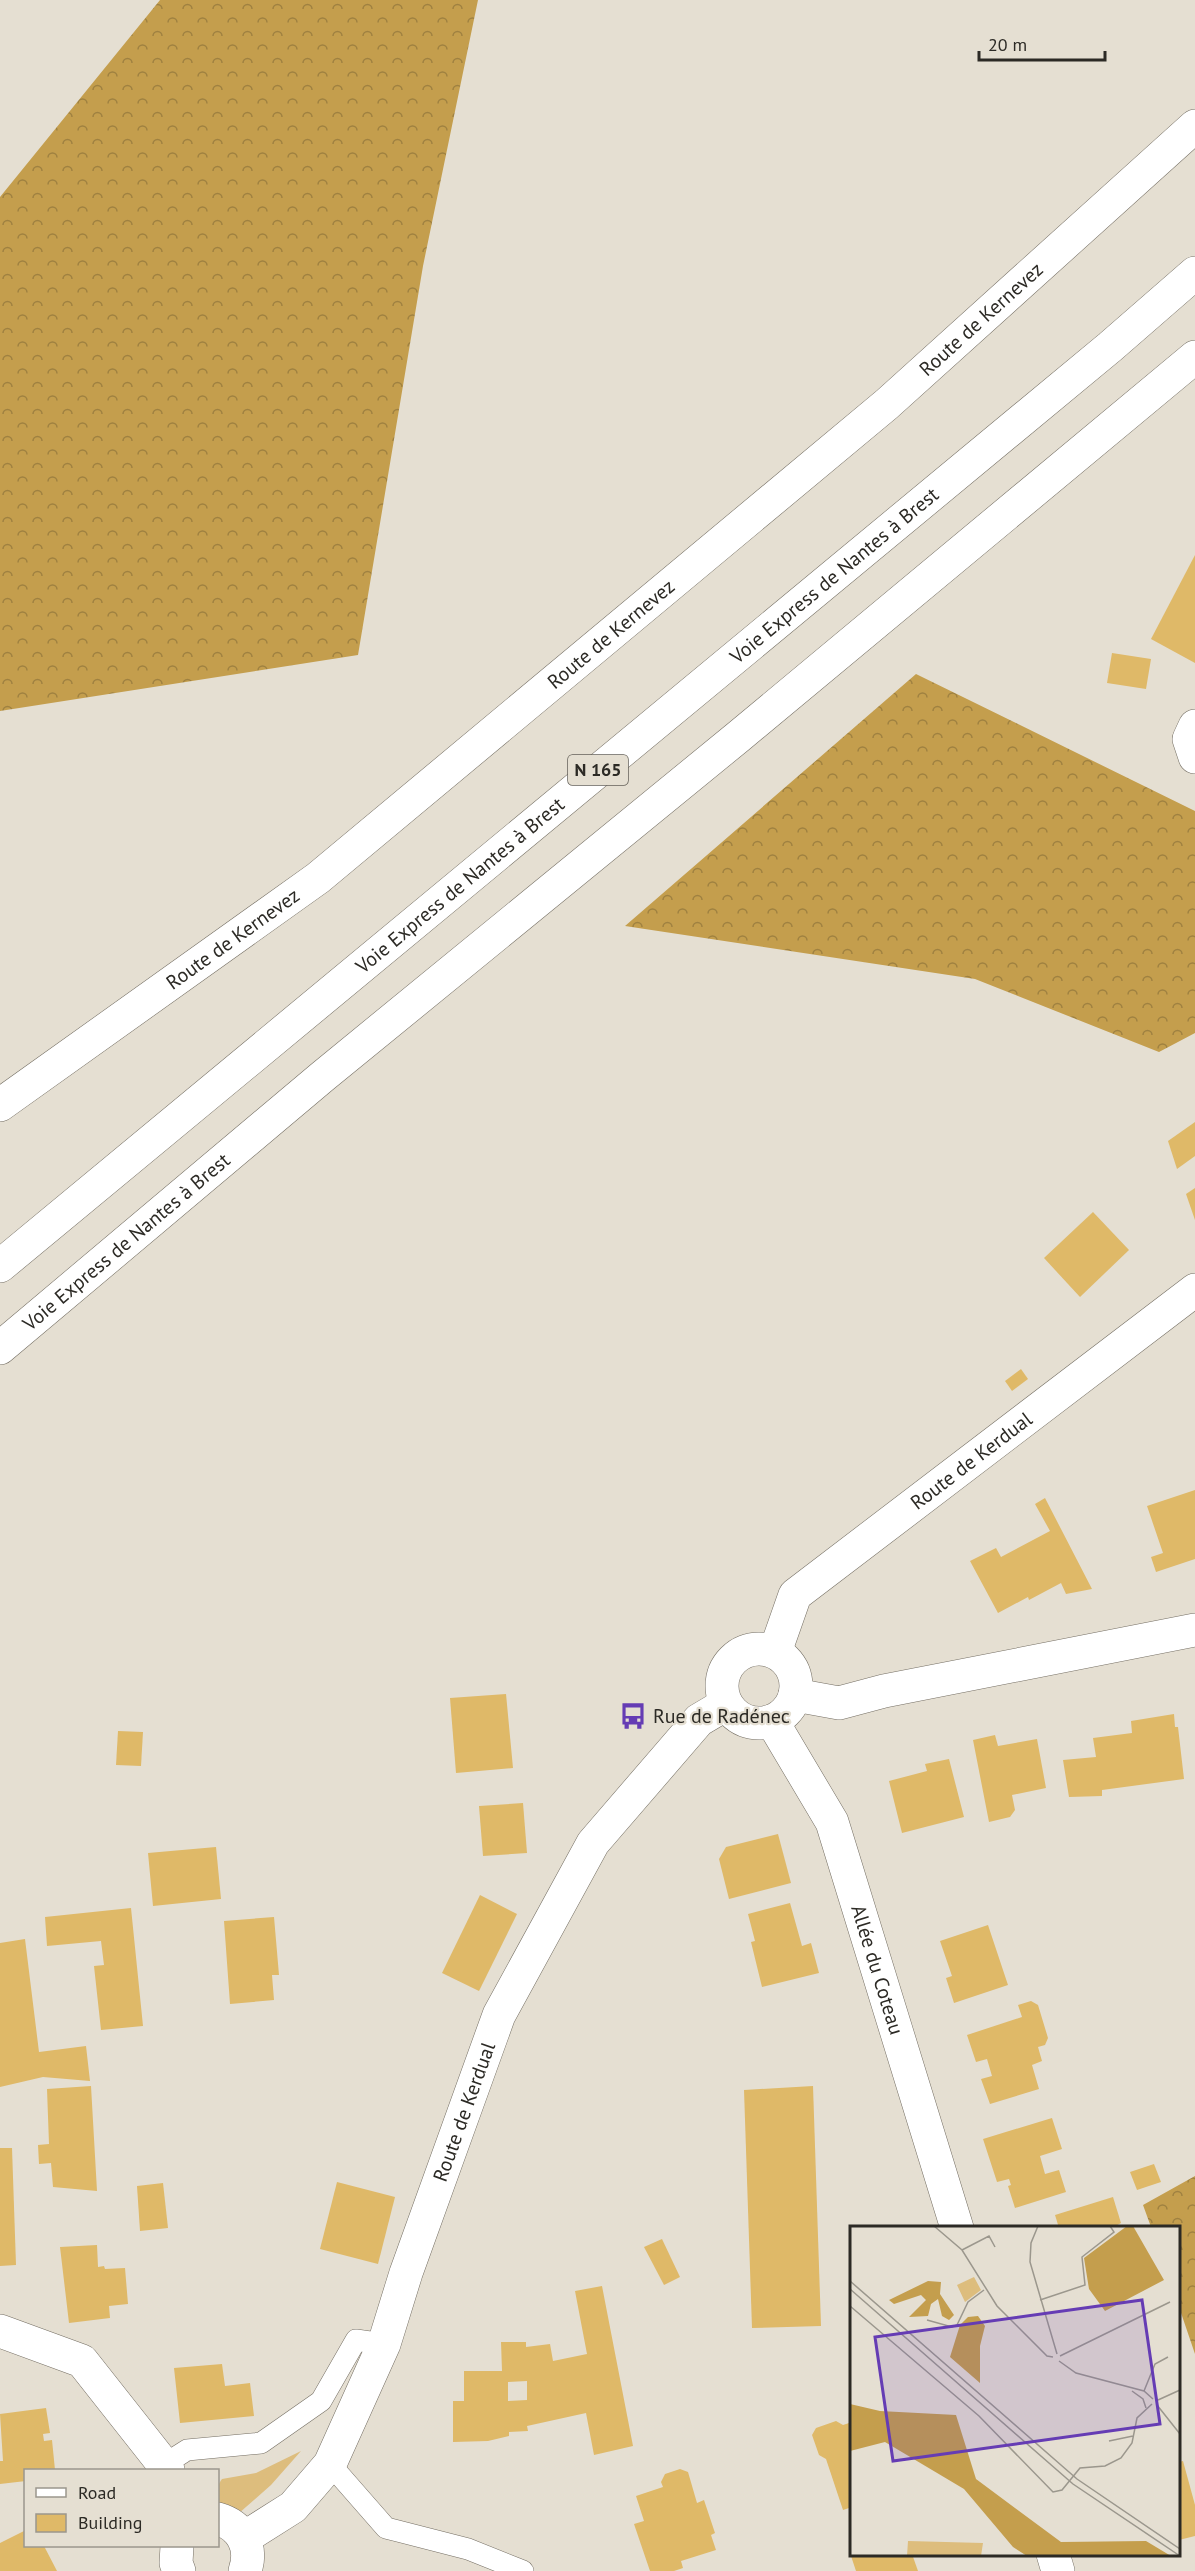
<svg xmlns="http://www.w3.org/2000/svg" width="1195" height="2571" viewBox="0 0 1195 2571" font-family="'PT Sans',sans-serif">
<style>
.green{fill:#ddbd7d}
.forest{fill:url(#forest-crowns)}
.building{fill:#dfb968;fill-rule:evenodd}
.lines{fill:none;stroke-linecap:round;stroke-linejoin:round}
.service-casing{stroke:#746e63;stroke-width:22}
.minor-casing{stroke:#746e63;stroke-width:34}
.tertiary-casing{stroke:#746e63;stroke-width:34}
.trunk-casing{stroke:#746e63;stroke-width:34}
.service{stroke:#fff;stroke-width:21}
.minor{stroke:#fff;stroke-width:33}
.tertiary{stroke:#fff;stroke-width:33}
.trunk{stroke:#fff;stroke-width:33}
.labels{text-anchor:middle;stroke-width:4.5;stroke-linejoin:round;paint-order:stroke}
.shield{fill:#e5dfd2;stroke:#646059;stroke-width:1.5}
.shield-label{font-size:18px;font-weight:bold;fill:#2c2a25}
.street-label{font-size:20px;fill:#2c2a25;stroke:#e5dfd2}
.poi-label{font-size:20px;fill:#2c2a25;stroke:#e5dfd2;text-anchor:start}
.inset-road{fill:none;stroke:#9b978d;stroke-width:1.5}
.view{fill:#653cb4;fill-opacity:0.15;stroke:#653cb4;stroke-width:3}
.inset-edge{fill:none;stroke:#2c2a25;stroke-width:3}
</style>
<defs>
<pattern id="forest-crowns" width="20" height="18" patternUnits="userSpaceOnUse" patternTransform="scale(1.5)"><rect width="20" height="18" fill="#c49e4d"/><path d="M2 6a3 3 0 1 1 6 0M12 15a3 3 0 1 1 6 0" fill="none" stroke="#9f8140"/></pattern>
</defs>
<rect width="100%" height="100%" fill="#e5dfd2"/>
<path class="green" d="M301,2451l-30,34 -48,42c-6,-13 -11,-35 -1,-48l34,-6z"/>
<g class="forest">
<polygon points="160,0 478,0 423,266 358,655 0,711 0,197"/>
<polygon points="916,674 1195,811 1195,1033 1159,1052 975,979 625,926"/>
<polygon points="1195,2176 1195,2354 1179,2307 1178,2228 1151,2227 1143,2205"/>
</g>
<g class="building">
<polygon points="1195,555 1195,663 1151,639"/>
<polygon points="1112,653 1151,659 1146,689 1107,683"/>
<polygon points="1195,1122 1195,1156 1177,1169 1168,1141"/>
<polygon points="1195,1188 1195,1220 1186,1194"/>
<polygon points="1093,1212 1129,1250 1080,1297 1044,1258"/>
<polygon points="1021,1369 1028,1379 1012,1391 1005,1381"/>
<polygon points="1195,1490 1195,1559 1156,1572 1151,1557 1163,1553 1147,1506"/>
<polygon points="1045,1498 1092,1589 1066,1594 1061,1583 1029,1600 1028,1597 998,1613 970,1561 996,1548 1001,1557 1050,1531 1035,1504"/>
<polygon points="506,1694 513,1768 456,1773 450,1698"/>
<polygon points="1174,1714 1175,1727 1178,1727 1184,1779 1102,1790 1102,1796 1069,1797 1063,1760 1096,1757 1093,1738 1132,1733 1131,1721"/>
<polygon points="118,1731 143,1732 141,1766 116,1765"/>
<polygon points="995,1735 998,1746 1037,1739 1046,1788 1012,1795 1015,1810 1010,1817 989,1822 973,1740"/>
<polygon points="949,1759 964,1817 902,1833 889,1781 927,1771 925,1764"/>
<polygon points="523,1803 527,1853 483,1856 479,1806"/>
<polygon points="778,1834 791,1883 729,1899 719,1859 726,1847"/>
<polygon points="216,1847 221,1899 153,1906 148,1853"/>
<polygon points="480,1895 517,1914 479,1991 442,1973"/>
<polygon points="790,1903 802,1946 811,1943 819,1973 762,1987 751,1942 755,1941 748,1914"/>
<polygon points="131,1908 143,2026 101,2030 94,1966 104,1965 101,1941 47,1946 45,1917"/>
<polygon points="274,1917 279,1975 272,1975 274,2000 230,2004 224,1921"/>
<polygon points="988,1925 1008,1985 954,2003 946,1978 952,1976 940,1941"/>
<polygon points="25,1939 39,2052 86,2046 90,2081 43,2077 0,2087 0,1943"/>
<polygon points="1031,2001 1038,2005 1048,2038 1045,2045 1038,2047 1042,2061 1032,2065 1039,2089 990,2104 981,2079 992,2076 987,2059 976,2062 967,2035 1022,2017 1018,2005"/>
<polygon points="91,2086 97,2191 53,2187 51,2163 39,2164 38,2145 49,2144 47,2089"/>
<polygon points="813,2086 821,2326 752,2328 744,2090"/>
<polygon points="1052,2118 1062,2149 1040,2156 1045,2174 1059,2170 1066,2192 1015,2208 1008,2186 1011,2185 1009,2179 997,2182 983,2139"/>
<polygon points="0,2148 12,2148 16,2265 0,2266"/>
<polygon points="1154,2164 1161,2182 1137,2190 1130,2172"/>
<polygon points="337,2182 395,2197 378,2264 320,2249"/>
<polygon points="163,2183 168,2228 140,2231 137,2186"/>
<polygon points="1113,2197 1121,2223 1112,2228 1059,2228 1055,2215"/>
<polygon points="662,2239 680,2277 664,2285 644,2247"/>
<polygon points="97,2245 98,2267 104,2266 105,2269 125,2268 128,2304 109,2306 110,2318 69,2323 60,2247"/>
<path d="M602,2286l31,160 -39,9 -8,-42 -59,13 1,5 -19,1v4l-21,5 -35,1v-41h11v-30h38l-1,-29h25v5l24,-3 3,17 34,-7 -12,-63zM527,2381v19l-19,1v-19z"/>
<polygon points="222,2364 225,2386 250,2383 254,2416 180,2423 174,2368"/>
<polygon points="46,2408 50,2433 43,2434 44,2441 52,2440 55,2470 26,2470 26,2481 0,2484 0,2461 3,2461 0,2414"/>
<polygon points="836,2421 843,2425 852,2422 852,2507 843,2510 826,2459 819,2455 812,2435 816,2428"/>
<polygon points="1183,2461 1195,2505 1195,2536 1179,2540 1179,2462"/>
<polygon points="680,2469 688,2472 697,2503 704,2500 715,2533 711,2535 716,2550 681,2561 683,2568 674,2571 650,2571 634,2524 644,2521 636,2496 663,2487 661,2482 665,2474"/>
<polygon points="26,2530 26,2546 44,2546 57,2571 0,2571 0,2543"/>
<polygon points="855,2554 912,2554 918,2571 856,2571 851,2556"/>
</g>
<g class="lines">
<defs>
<g id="service">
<polyline points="165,2464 187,2450 261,2443 321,2401 356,2340 384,2344"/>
<polyline points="330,2464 386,2528 468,2549 523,2571"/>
</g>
<g id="minor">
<polyline points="1195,726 1189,739 1195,757"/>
<path id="s1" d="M0,1105l318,-227 569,-474 308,-278"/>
<path id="s2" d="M772,1721l60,101 125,406"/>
<polyline points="0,2331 82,2361 168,2470"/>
<polyline points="1053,2554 1058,2571"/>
</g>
<g id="tertiary">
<circle cx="759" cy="1686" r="37"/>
<path id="s3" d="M775,1652l20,-57 400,-305"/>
<polyline points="795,1695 839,1703 884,1691 1195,1630"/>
<path d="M218,2519c24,7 35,28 27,52"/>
<path id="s4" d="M244,2538l49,-31 37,-43 54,-120 22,-71 93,-258 94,-172 106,-123 27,-16"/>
<polyline points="177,2546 176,2563 179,2571"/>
</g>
<g id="trunk">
<path id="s5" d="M0,1266l1110,-919 85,-74"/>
<path id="s6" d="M0,1348l322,-271 416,-340 457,-380"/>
</g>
</defs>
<use href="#service" class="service-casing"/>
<use href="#minor" class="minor-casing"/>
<use href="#tertiary" class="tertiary-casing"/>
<use href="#trunk" class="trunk-casing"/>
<use href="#service" class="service"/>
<use href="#minor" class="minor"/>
<use href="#tertiary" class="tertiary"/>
<use href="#trunk" class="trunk"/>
</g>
<defs>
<symbol id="bus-bare" viewBox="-9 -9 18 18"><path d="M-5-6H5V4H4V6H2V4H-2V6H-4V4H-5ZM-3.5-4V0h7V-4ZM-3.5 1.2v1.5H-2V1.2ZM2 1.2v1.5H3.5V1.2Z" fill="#653cb4" stroke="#e5dfd2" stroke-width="2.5" paint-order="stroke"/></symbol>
</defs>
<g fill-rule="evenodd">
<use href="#bus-bare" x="614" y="1697" width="38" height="38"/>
</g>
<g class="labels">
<rect class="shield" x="568" y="755" width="60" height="30" rx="4.5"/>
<g class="shield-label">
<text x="598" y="776">N 165</text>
</g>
<g class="street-label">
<text dy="7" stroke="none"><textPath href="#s1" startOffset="1258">Route de Kernevez</textPath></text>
<text dy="7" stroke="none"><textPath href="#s5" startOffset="1083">Voie Express de Nantes à Brest</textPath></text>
<text dy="7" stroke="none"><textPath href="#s1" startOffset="772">Route de Kernevez</textPath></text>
<text dy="7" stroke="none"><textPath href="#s5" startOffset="597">Voie Express de Nantes à Brest</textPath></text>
<text dy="7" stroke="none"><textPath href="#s1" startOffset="286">Route de Kernevez</textPath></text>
<text dy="7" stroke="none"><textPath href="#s6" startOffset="165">Voie Express de Nantes à Brest</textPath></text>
<text dy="7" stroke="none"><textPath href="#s3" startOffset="282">Route de Kerdual</textPath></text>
<text dy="7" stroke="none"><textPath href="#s2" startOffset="272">Allée du Coteau</textPath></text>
<text dy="7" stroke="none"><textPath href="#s4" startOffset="492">Route de Kerdual</textPath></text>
</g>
<g class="poi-label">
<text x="653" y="1723">Rue de Radénec</text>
</g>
</g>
<g transform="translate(850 2226)">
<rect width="330" height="330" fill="#e5dfd2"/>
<path d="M124,51l7,13 -16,12 -8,-17zM58,315l75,2 -2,13h-74z" fill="#ddbd7d"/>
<path d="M277,0h6l31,54 -59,31 -16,-22 -5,-31zM78,55l13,1 -1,12 14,21 -5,5 -7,-4 -4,-17 -7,5 -3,12 -19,1 17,-17 -5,-5 -27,9 -5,-4zM128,90l7,10 -5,20v37l-30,-26 10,-32 8,-8zM0,178l30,7 76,4 20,64 85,63 85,-1 25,15h-144l-14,-9 -49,-58 -79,-47 -35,9z" fill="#c49e4d"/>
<path class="inset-road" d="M84,0l28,24 35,56 50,50 6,1M188,0l-7,17 -1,19 27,92M112,24l27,-14 6,11M0,55l227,198 103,70M0,63l223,195 107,72M190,74l45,-15 -3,-28 32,-25 -4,-6M0,80l129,110 74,76 9,-2 18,-22 25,-2 16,-8 11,-15 5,-25 15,-14M77,94l25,7 5,-2 11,-23 16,-12M210,130l110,-54M209,135l17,12 68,18 9,8M282,165l11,8 3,9M294,165l11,-27 13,-7M308,174l22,-10M307,179l23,29M259,215l24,-5"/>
<path class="view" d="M292,74l18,124 -267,37 -18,-124z"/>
<rect width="330" height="330" class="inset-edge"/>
</g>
<rect x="24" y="2469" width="195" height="78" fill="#e5dfd2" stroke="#9b978d" stroke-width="1.5"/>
<rect x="36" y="2488" width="30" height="9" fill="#ffffff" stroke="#9b978d" stroke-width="1.5"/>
<text x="78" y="2499" font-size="18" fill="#2c2a25">Road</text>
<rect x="36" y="2514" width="30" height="18" fill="#dfb968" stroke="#9b978d" stroke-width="1.5"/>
<text x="78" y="2529" font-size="18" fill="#2c2a25">Building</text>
<path d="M979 51v9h126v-9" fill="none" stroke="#2c2a25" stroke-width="3"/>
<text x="988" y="51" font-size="18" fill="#2c2a25" stroke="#e5dfd2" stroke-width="4.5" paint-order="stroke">20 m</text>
</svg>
